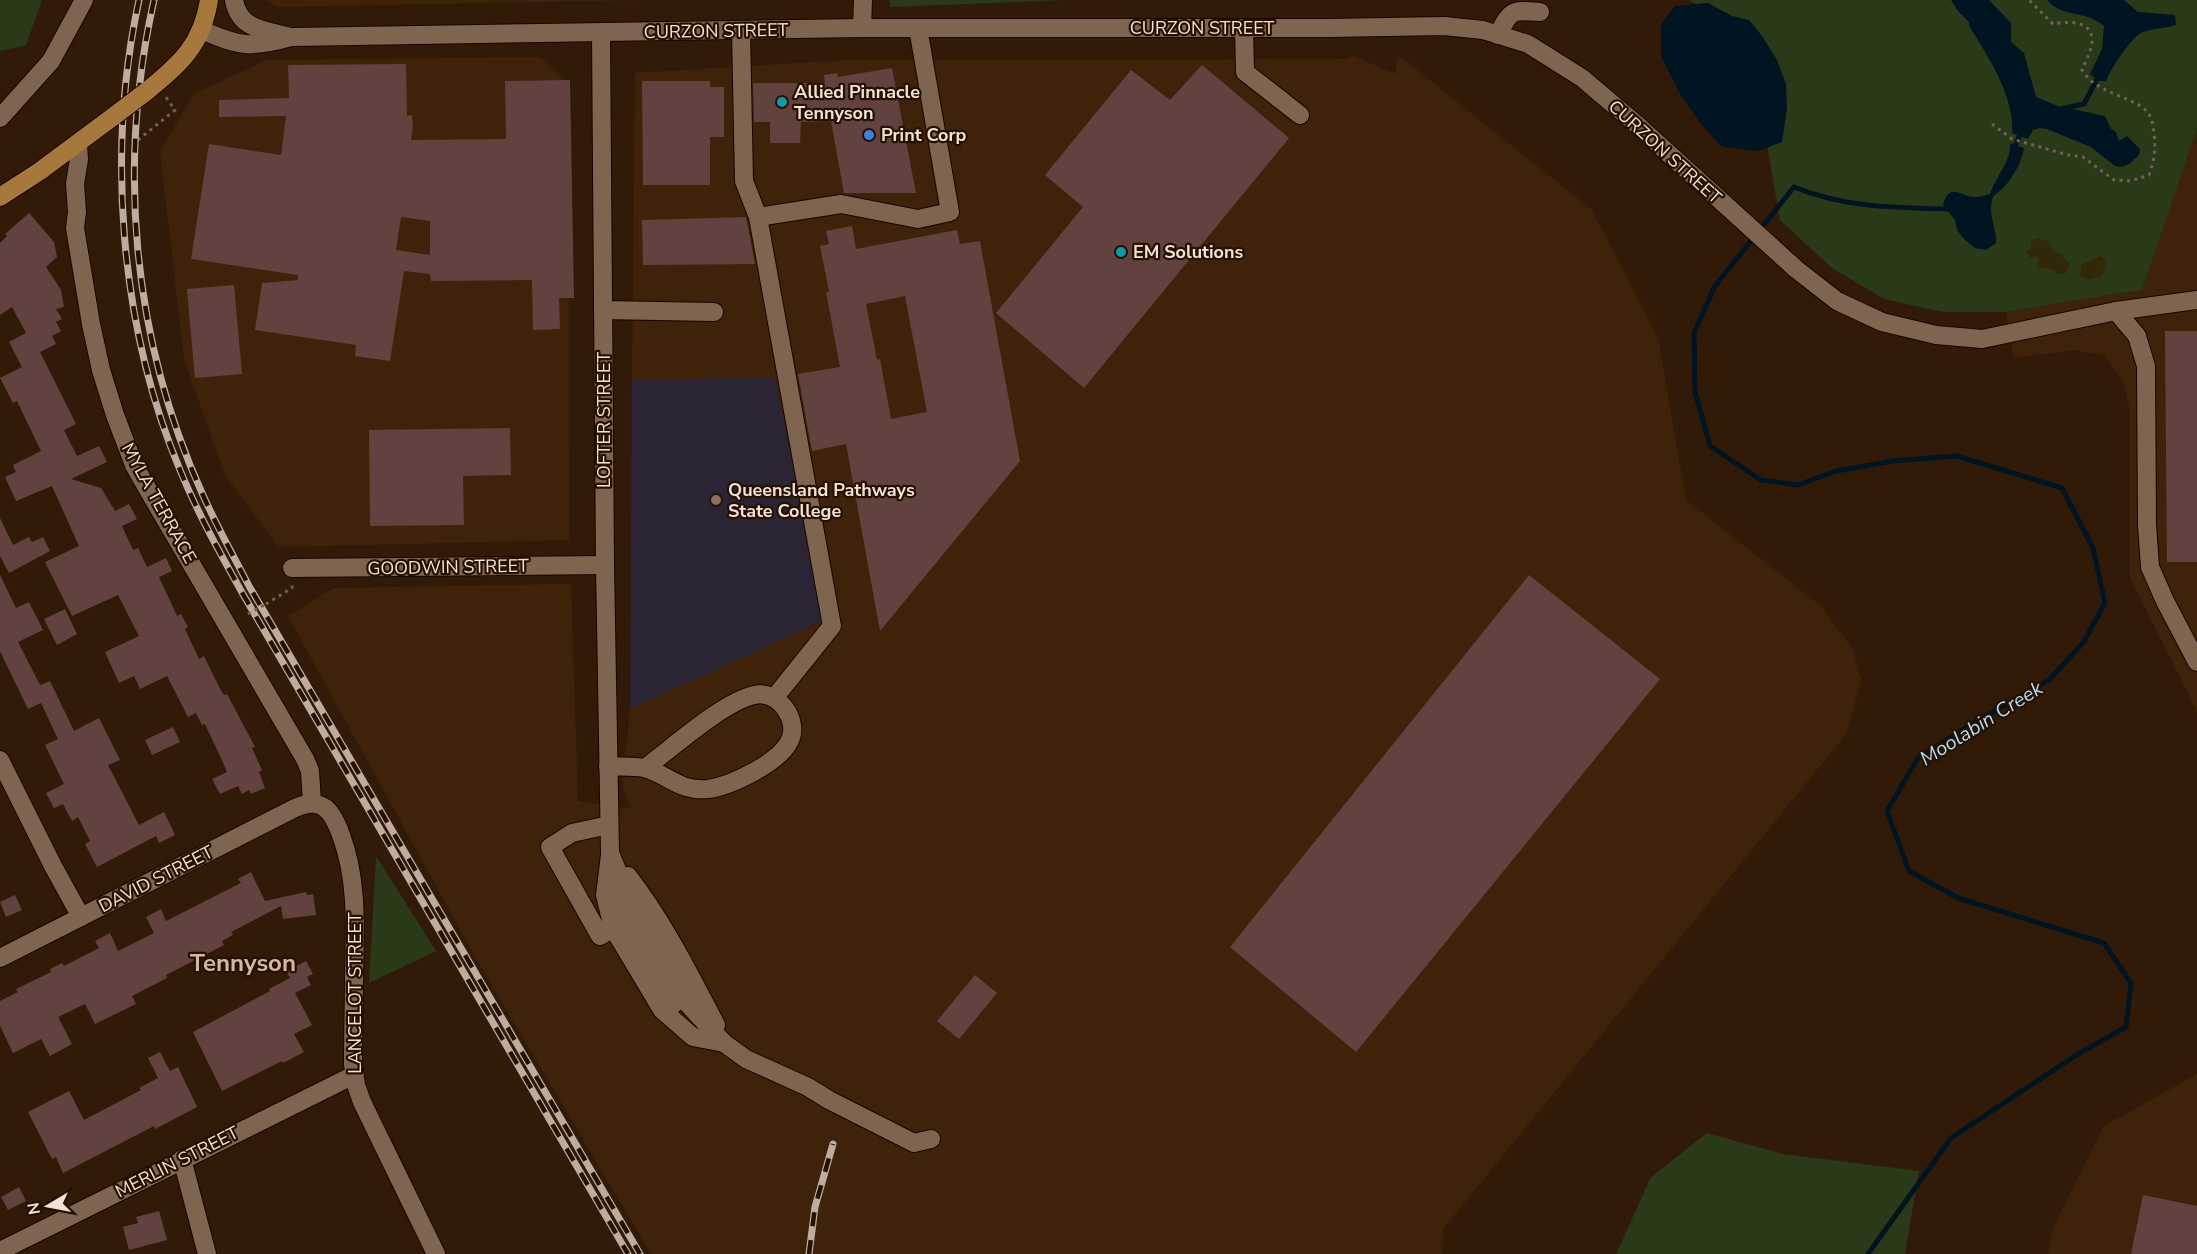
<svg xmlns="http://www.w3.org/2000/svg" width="2197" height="1254" viewBox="0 0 2197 1254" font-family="'Nunito Sans',sans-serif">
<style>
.built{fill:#3e230a}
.education{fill:#2b2434}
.green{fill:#2a3917}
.sand{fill:#302806}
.water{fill:#001422}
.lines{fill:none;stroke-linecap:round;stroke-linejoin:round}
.stream{stroke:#001422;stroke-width:5}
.building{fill:#62423e;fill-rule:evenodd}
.minor-casing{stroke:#180500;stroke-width:20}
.major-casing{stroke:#180500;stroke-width:20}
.path{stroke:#746050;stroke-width:3;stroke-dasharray:3 4.5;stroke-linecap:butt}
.minor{stroke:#7f6450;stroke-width:18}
.major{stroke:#a7783c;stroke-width:18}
.rail-casing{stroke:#bdac9f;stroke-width:7}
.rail{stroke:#261101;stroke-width:4.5;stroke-dasharray:14;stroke-linecap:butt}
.major-bridge-casing{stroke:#180500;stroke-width:20;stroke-linecap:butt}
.path-bridge{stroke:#746050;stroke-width:3;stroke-dasharray:3 4.5;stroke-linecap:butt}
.major-bridge{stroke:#a7783c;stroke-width:18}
.culture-dot{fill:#0f9aa8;stroke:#261101;stroke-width:2}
.shop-dot{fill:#3f7fe0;stroke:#261101;stroke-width:2}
.education-dot{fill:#8d6e63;stroke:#261101;stroke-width:2}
.labels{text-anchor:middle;stroke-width:4.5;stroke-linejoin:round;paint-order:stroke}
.street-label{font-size:18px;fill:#f1e1d6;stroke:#261101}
.poi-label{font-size:18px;font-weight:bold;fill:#f1e1d6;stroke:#261101;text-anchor:start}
.water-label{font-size:20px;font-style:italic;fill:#b3dcf9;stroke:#261101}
.district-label{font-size:24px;font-weight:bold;fill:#d5b8a2;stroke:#261101}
</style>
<rect width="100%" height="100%" fill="#311b08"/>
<g class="built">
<polygon points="266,0 640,0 276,7"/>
<polygon points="1353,56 1396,74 1397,57 1402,58 1592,210 1658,338 1686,500 1822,607 1853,650 1861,680 1847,733 1443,1229 1442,1254 651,1254 475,957 288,616 333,588 571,584 578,801 632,809 622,785 630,709 824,620 775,377 632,380 635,73 846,60 1347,59"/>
<polygon points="540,57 568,82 569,540 278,547 224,473 184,359 160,151 194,94 267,60"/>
<polygon points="2197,129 2197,711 2130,578 2130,412 2124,382 2104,355 2074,350 2014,358 2006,312 2142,290"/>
<polygon points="2197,1074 2197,1254 2048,1254 2053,1228 2104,1126"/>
</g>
<polygon class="education" points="775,377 824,620 630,709 632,380"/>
<g class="green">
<polygon points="0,0 42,0 26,45 0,51"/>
<polygon points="890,0 1065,0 890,7"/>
<polygon points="1689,0 2197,0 2197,129 2142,290 2006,312 1943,312 1884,299 1832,268 1780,220 1761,110 1730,25"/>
<polygon points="376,856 436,951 369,983"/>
<polygon points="1707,1133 1783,1154 1919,1171 1905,1254 1616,1254 1651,1177"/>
</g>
<g class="sand">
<path d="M2037,238l11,3 5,10 7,3 10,10 -4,9 -8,1c-8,-6 -10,-6 -21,-6l1,-12 -8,2 -4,-7 5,-1v-9z"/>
<polygon points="2101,256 2106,260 2105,268 2102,276 2087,280 2080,275 2082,264"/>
</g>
<g class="water">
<path d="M1951,0h38l22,23v19l13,11 12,44 22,9 47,10 6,13 5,3 3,9 8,-5 13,13 -1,6 -10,9 -7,3 -7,-1 -24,-19 -44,-18 -7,-1 -7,2 -5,9 -16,-6c3,-36 -24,-77 -43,-107v-4l-11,-11z"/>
<path d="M2047,0h77l14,12 37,3 1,10c-10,3 -24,4 -33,7 -12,5 -32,37 -37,49h-8l-8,-7 12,-25 2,-23c-18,-16 -42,-8 -57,-26z"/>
<polygon points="1708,3 1732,16 1749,20 1762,36 1777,60 1786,84 1787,109 1782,142 1758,151 1722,147 1701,124 1681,96 1661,57 1661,24 1675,6"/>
<path d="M2010,143l14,5c-2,15 -12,31 -23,42 -4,3 -8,5 -9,10 -4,14 5,29 4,43l-10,7 -11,-2 -11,-9 -7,-9 -2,-10 -12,-15c7,-24 17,-8 32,-8 5,0 10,-2 15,-3 5,-16 22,-34 20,-51z"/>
</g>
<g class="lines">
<g class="stream">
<polyline points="2060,109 2084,104 2099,75"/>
<polyline points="2014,149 2022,130"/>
<path d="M1868,1254l83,-116 127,-84 48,-27 5,-44 -27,-40 -146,-45 -49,-27 -22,-60 31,-53 55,-35 76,-43 34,-37 22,-40 -12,-55 -31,-60 -105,-32 -64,5 -57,10 -38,14 -37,-5 -51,-34 -15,-55 -1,-58 21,-47 79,-99c51,21 105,21 159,22"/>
</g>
</g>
<g class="building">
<path d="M406,64l1,52 5,-1 1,11 -2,14 95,-1 -1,-58 65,-1 4,218h-15l1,31 -27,1 -1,-50 -101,1 -1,-7 -26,-3 -14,90 -35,-5 1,-11 -101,-15 7,-47 36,-3v-5l-107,-16 18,-115 72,11 5,-39 -67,1v-17l70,-2 -1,-33zM401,217l29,4v34l-34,-5z"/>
<polygon points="1202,65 1289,138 1084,388 996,313 1083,207 1045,175 1131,70 1170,100"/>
<polygon points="892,68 916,193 844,193 831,121 801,122 800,143 770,143 770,122 754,122 753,83 825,83 824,75 837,73 838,77"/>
<polygon points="642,81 710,81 710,87 724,87 724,137 710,137 710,185 643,185"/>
<polygon points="29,213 54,242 57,257 46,267 61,290 64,307 56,309 62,319 56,322 61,331 52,336 56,344 40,352 76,424 64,430 77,456 99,446 107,462 71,479 101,488 115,511 129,504 137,519 122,526 133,550 138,548 147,567 166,558 172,571 159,577 177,616 181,614 188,627 185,629 199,659 204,656 220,689 224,695 227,694 255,747 252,748 262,770 259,772 265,788 251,794 249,790 242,794 238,786 220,794 212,779 227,772 221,758 205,724 202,725 196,713 188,717 167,676 140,689 134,676 119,683 105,652 139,636 118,595 72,616 45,562 79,546 52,486 16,501 5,477 16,472 13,465 41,451 17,401 13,403 0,378 22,367 9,342 26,333 12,307 0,315 0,243 7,236 5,234"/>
<polygon points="746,217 755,264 643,265 642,220"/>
<path d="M852,226l4,23 101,-19 3,14 20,-3 40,220 -140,170 -34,-187 -34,7 -14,-77 42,-7 -14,-75h3l-9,-46 9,-2 -3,-13zM905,296l22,116 -36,7 -11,-60 -3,1 -11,-56z"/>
<polygon points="234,285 242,374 195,378 187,289"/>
<polygon points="2165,331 2197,331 2197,562 2167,562"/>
<polygon points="510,428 511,475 463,476 464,525 370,526 369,430"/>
<polygon points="0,518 13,545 29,537 32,542 43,537 50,551 9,573 0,556"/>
<polygon points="0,575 16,608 29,602 43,630 18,642 40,685 50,681 74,731 99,718 120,760 108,765 139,825 164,812 175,835 159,843 156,836 97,867 85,844 90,841 78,817 72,821 63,804 54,808 46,793 64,784 45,745 58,739 41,703 28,709 0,651"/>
<polygon points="1529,575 1660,679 1356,1052 1230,947"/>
<polygon points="65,609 77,634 57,645 44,619"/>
<polygon points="173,727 180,742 152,755 145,740"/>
<polygon points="251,872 265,901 306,892 307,895 313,894 316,915 283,919 281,906 231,932 233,935 222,941 224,945 166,975 167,978 132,996 136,1004 95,1024 85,1004 58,1017 72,1044 50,1056 41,1039 13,1053 0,1026 0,1001 18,992 16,989 51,972 50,969 62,963 64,966 99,948 95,941 110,933 118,951 154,933 146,917 161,909 166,921 241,883 238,879"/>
<polygon points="15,895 22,910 6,917 0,902"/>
<polygon points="306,961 313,974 307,977 311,985 295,993 312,1025 294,1034 304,1052 283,1063 282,1061 222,1091 193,1032 270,991 269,989 290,978 286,971"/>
<polygon points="975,975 997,993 959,1039 937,1021"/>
<polygon points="160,1052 170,1071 178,1067 197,1107 155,1129 154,1126 63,1173 56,1157 52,1159 28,1112 69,1091 84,1120 141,1090 139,1088 158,1078 148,1058"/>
<polygon points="19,1187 26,1201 8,1210 1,1197"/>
<polygon points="2143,1195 2197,1206 2197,1254 2131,1254"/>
<polygon points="159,1211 167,1240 129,1250 123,1227 138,1223 136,1217"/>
</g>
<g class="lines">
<defs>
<g id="minor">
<path d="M234,0c5,30 31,30 56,37"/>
<polyline points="862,28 863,0"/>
<polyline points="1244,28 1245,72 1300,115"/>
<path d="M202,30c37,17 49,18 89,7l571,-9h467l115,-2 39,4 45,14 54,34 53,45 161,146 41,32 45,21 54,13 46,4 134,-28 81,-11"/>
<polyline points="741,30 744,181 758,217 832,626 775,697"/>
<polyline points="601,33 605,565 610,853 627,894 686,1002 724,1043 746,1059 808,1087 829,1100 914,1143 931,1139"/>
<path d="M1498,35c13,-26 14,-25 42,-23"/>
<polyline points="0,118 51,61 84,0"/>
<polyline points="78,144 79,159 75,184 77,212 75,228 91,324 101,370 115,415 134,465 147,488 305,759 310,771 312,803"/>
<polyline points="758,217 841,204 918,219 950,212 918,28"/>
<polyline points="603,310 714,312"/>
<polyline points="2116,311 2137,336 2146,366 2147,525 2150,567 2165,601 2197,662"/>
<polyline points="292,568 605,565"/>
<polyline points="0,760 53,866 81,917"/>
<path d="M608,766c11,1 25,0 36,2 24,6 35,24 64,21 23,-3 70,-26 81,-47 12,-21 -11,-53 -35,-47 -31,7 -82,53 -109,73"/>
<polyline points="609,825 572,833 550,847 600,936 613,928"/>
<polyline points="610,855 605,895 613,928 662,1010 693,1037 724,1043"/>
<path d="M628,876c35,45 62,99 88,149"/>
<polyline points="615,888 624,917 674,1004"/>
<path d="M0,958l295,-150c27,-12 37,2 46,27 17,46 14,93 13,141 0,29 -1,58 -1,88l3,21 6,17 74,152"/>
<polyline points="182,1159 207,1254"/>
<polyline points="0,1251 354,1075"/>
</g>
<g id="major">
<path d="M147,91c33,-27 55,-46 62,-91"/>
<polyline points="0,197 40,171 114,116"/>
</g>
</defs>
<use href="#minor" class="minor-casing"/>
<use href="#major" class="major-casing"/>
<g class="path">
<path d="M1992,124l20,15 56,16 15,2 31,23 17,1 18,-6c5,-14 7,-26 5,-41 -1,-5 -1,-14 -4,-18 -9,-19 -53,-20 -68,-46 3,-8 10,-20 10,-29 1,-21 -25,-20 -39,-17l-24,-24"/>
<polyline points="138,140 175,110 165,96"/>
<polyline points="266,604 292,588 292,584"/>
</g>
<use href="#minor" class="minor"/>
<use href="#major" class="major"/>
<defs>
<g id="rail">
<path d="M139,0c-33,152 -19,327 41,470 18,44 41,85 64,126l384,658"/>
<path d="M154,0c-37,165 -22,338 48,493 14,32 31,62 47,93l391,668"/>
<polyline points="809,1254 815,1207 833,1144"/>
</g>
</defs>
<use href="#rail" class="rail-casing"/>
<use href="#rail" class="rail"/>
<defs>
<polyline id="major-bridge" points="114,116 147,91"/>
</defs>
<use href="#major-bridge" class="major-bridge-casing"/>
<polyline class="path-bridge" points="248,614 266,604"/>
<use href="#major-bridge" class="major-bridge"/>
</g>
<g class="culture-dot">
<circle cx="782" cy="102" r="6"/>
<circle cx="1121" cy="252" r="6"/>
</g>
<circle class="shop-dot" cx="869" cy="135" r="6"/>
<circle class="education-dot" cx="716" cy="500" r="6"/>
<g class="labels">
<g class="street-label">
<text x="1202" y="34">CURZON STREET</text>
<text transform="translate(716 31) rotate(-1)" y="6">CURZON STREET</text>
<text transform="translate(1665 152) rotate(42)" y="6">CURZON STREET</text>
<text transform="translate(604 420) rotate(-90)" y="6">LOFTER STREET</text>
<text transform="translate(159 503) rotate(61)" y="6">MYLA TERRACE</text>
<text transform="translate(448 567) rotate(-1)" y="6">GOODWIN STREET</text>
<text transform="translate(156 879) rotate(-27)" y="6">DAVID STREET</text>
<text transform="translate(355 993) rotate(-90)" y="6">LANCELOT STREET</text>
<text transform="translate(177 1162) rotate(-27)" y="6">MERLIN STREET</text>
</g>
<g class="poi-label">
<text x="794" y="98">Allied Pinnacle<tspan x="794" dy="21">Tennyson</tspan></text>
<text x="881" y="141">Print Corp</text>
<text x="1133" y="258">EM Solutions</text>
<text x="728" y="496">Queensland Pathways<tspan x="728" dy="21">State College</tspan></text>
</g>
<g class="water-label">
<text transform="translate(1981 723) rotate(-32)" y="7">Moolabin Creek</text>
</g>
<g class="district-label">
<text x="243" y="971">Tennyson</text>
</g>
</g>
<g transform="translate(48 1206) rotate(260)" stroke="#261101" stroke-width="4.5" paint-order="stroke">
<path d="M0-4.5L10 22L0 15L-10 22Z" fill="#f1e1d6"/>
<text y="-9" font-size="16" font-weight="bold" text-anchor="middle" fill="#f1e1d6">N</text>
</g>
</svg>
